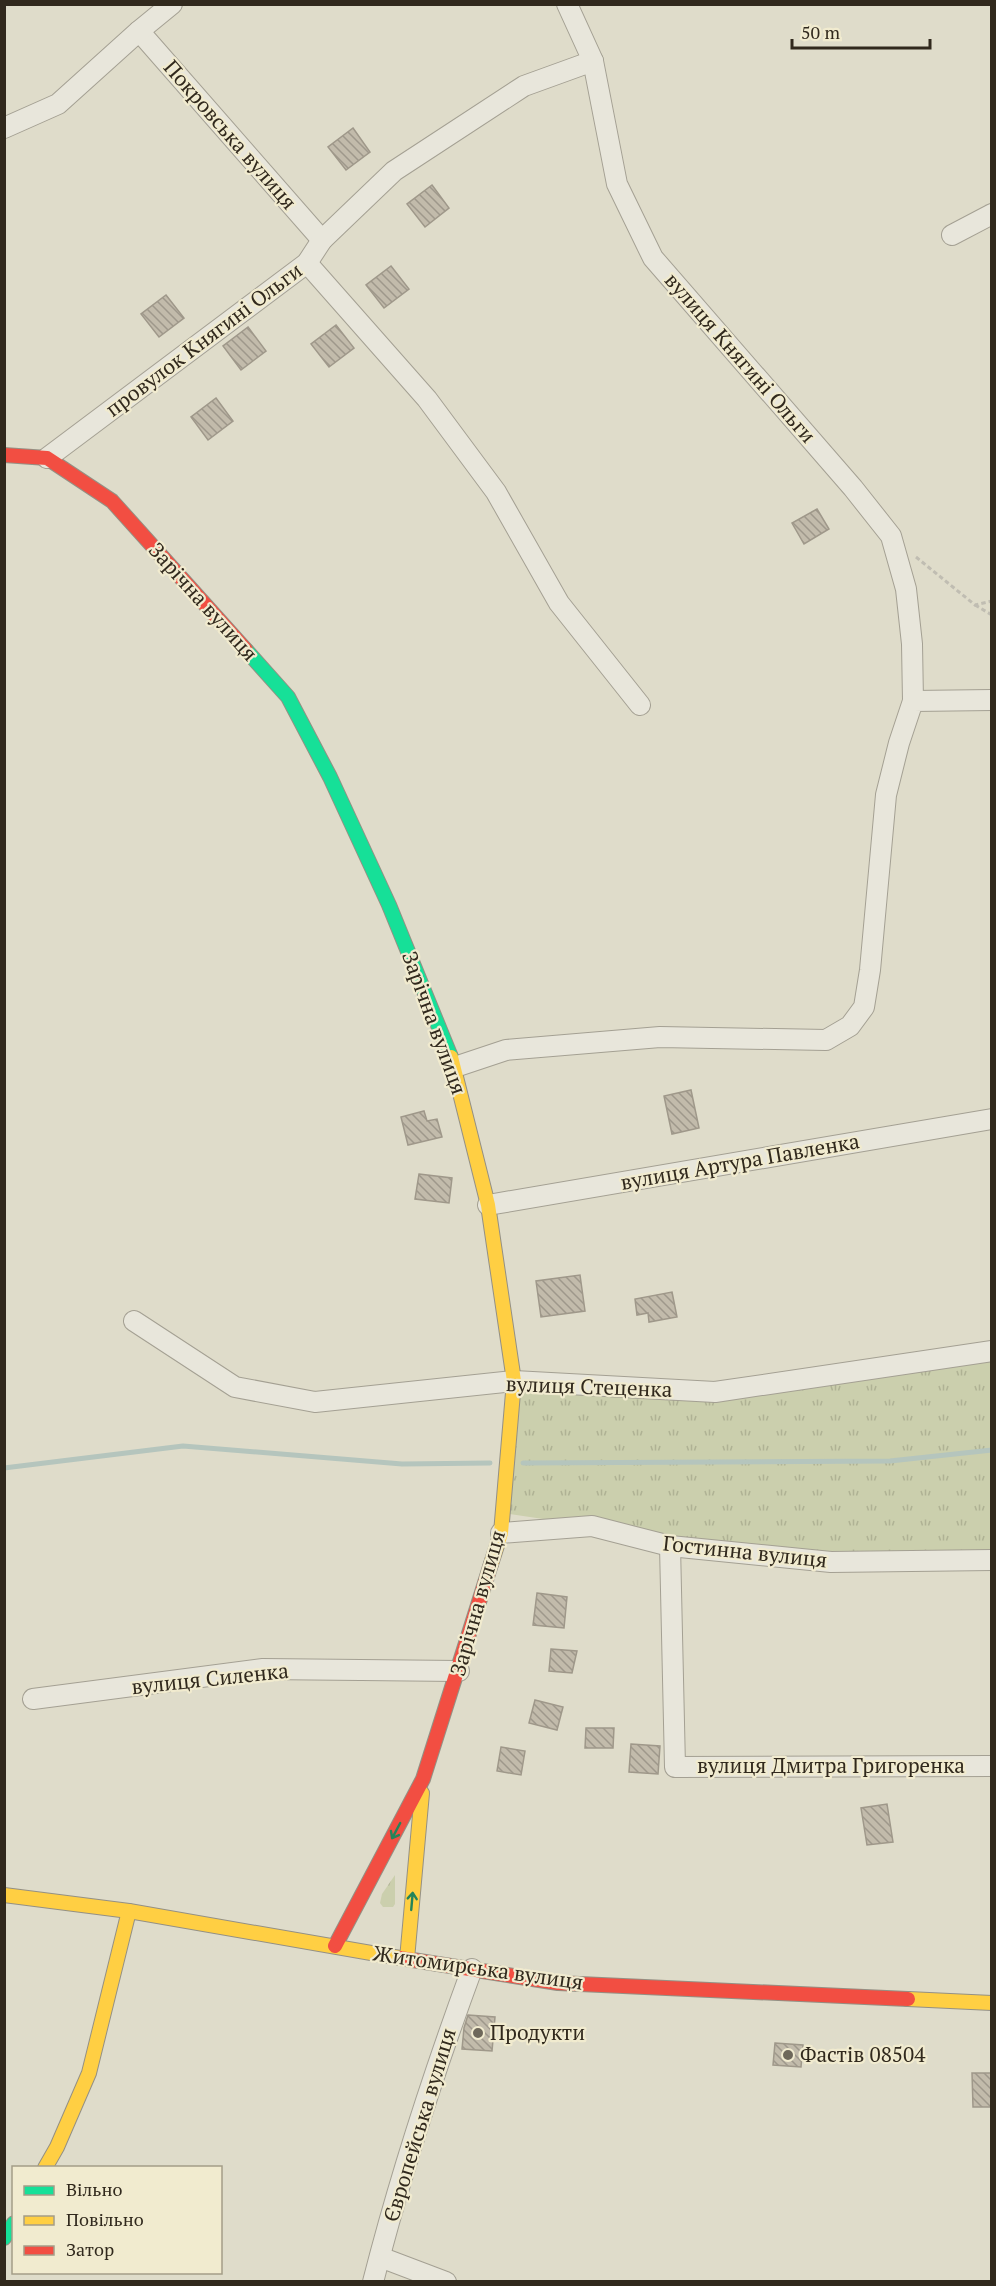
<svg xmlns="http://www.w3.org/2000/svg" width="996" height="2286" viewBox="0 0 996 2286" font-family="'PT Serif',serif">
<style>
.grass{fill:url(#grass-tufts)}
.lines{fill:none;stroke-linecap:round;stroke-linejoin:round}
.stream{stroke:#b5c5bd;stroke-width:5}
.building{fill:url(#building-back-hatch);stroke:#9f988a;stroke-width:1.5}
.street-casing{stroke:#a4a093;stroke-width:22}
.fast-casing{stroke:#949084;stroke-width:16}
.slow-casing{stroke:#949084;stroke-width:16}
.jam-casing{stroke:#949084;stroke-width:16}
.path{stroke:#c0bdb2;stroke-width:3;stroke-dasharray:4.5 3;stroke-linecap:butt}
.street{stroke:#e8e6db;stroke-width:20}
.fast{stroke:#16e098;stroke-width:14}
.slow{stroke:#ffcf43;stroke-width:14}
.jam{stroke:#f24e42;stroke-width:14}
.oneway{stroke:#24845a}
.poi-dot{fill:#6e685a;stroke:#f1ebcf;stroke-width:2}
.labels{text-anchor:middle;stroke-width:4.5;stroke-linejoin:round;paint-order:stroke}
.street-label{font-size:21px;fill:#31291d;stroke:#f1ebcf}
.poi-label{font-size:21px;fill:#31291d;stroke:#f1ebcf;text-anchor:start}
</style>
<defs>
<pattern id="grass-tufts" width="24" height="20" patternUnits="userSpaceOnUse" patternTransform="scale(1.5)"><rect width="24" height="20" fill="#cbcfad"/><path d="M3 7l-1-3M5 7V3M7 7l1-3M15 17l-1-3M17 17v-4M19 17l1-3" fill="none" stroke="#afb294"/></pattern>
<pattern id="building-back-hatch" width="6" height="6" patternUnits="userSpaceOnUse" patternTransform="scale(1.5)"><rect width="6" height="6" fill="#c2bbab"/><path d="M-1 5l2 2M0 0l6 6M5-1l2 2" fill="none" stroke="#9e988b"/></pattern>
</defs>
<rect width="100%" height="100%" fill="#dfdcca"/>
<g class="grass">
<polygon points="991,1351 991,1559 831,1562 503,1513 514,1381 715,1392"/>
<polygon points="395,1875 395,1904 393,1907 383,1907 380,1903 382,1894"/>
</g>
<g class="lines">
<g class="stream">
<polyline points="523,1463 890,1461 992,1450"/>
<polyline points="4,1468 183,1446 402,1464 490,1463"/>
</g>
</g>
<g class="building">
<polygon points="353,128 370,152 346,170 328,147"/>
<polygon points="432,185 449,208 425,227 407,204"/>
<polygon points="391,266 409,289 384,308 366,285"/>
<polygon points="166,295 184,318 159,337 141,314"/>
<polygon points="336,325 354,348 329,367 311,344"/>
<polygon points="248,327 266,351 241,370 223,346"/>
<polygon points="216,398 233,421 208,440 191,417"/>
<polygon points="817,509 829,529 804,544 792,523"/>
<polygon points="691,1090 699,1128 672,1134 664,1096"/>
<polygon points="424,1111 427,1121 437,1119 442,1137 408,1145 401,1117"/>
<polygon points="419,1174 452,1178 449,1203 415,1199"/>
<polygon points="580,1275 585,1311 541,1317 536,1281"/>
<polygon points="672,1292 677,1317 649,1322 648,1313 637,1315 635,1299"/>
<polygon points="537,1593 567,1597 564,1628 533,1625"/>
<polygon points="551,1649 577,1651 572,1673 549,1671"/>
<polygon points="535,1700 563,1707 557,1730 529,1723"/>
<polygon points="586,1728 614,1728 613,1748 585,1748"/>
<polygon points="631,1744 660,1746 658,1774 629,1772"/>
<polygon points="501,1747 525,1751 521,1775 497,1771"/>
<polygon points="887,1804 893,1842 867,1845 861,1808"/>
<polygon points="468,2015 495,2017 492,2051 462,2049 464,2028"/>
<polygon points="775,2043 803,2045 801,2067 773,2065"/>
<polygon points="972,2073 992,2073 992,2107 973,2107"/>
</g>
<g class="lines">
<defs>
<g id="street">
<polyline points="567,4 593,61 617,184 653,258 853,488 891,536 906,589 912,644 913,701"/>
<polyline points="139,31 322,240"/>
<polyline points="4,128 58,104 139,31 172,4"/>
<polyline points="952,235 992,214"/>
<polyline points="307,263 427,399 496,492 559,603 640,705"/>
<polyline points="47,458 307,263 322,240 394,171 524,86 593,61"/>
<polyline points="455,1067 506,1050 660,1037 826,1040 850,1026 864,1007 870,970 886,795 899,743 913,701 992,700"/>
<polyline points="488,1205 992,1119"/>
<polyline points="134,1321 235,1387 315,1402 514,1381 715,1392 992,1351"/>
<polyline points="501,1533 592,1526 670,1546 831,1562 992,1560"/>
<polyline points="670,1546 675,1767 992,1766"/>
<polyline points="33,1699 263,1669 459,1671"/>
<polyline points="380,2257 446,2282"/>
<path d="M373,2282c27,-106 61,-210 99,-313"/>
</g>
<g id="fast">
<polyline points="246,650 288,697 330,777 389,905 451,1057"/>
<polyline points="4,2238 14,2223"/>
</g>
<g id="slow">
<polyline points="451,1057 488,1205 514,1381 501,1533 491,1564"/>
<polyline points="4,1895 129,1911 400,1958"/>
<polyline points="407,1959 422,1793"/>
<polyline points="908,1999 992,2003"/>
<polyline points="45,2168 57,2147 89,2073 129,1911"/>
</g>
<g id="jam">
<polyline points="4,455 47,458 112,501 246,650"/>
<polyline points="335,1946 423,1779 491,1564"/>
<polyline points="400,1958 558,1983 908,1999"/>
</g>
</defs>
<use href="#street" class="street-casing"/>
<use href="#fast" class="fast-casing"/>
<use href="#slow" class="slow-casing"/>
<use href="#jam" class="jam-casing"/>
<g class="path">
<polyline points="916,557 975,605 992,601"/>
<polyline points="975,605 992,615"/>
</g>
<use href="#street" class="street"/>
<use href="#fast" class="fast"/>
<use href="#slow" class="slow"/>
<use href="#jam" class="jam"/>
</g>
<defs><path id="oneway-shaft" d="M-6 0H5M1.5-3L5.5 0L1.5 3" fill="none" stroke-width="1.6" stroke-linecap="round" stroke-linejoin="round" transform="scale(1.5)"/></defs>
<g class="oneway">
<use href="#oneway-shaft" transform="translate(396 1831) rotate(118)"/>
<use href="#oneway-shaft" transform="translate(412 1901) rotate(-85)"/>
</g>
<g class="poi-dot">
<circle cx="478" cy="2033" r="6"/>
<circle cx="788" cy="2055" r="6"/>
</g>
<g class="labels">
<g class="street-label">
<text transform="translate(230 135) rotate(49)" y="7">Покровська вулиця</text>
<text transform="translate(204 340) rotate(-37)" y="7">провулок Княгині Ольги</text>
<text transform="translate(740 358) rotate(49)" y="7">вулиця Княгині Ольги</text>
<text transform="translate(203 602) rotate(48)" y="7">Зарічна вулиця</text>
<text transform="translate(434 1023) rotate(70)" y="7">Зарічна вулиця</text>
<text transform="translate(740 1162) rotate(-10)" y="7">вулиця Артура Павленка</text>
<text transform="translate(589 1387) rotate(2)" y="7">вулиця Стеценка</text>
<text transform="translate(745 1552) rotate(6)" y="7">Гостинна вулиця</text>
<text transform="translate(478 1603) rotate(-74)" y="7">Зарічна вулиця</text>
<text transform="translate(210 1679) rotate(-6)" y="7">вулиця Силенка</text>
<text x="831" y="1773">вулиця Дмитра Григоренка</text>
<text transform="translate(478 1968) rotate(8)" y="7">Житомирська вулиця</text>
<text transform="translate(420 2125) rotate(-73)" y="7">Європейська вулиця</text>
</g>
<g class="poi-label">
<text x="490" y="2040">Продукти</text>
<text x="800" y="2062">Фастів 08504</text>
</g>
</g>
<rect width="996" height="2286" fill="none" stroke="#31291d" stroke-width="12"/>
<rect x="12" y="2166" width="210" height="108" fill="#f1ebcf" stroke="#a49d88" stroke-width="1.5"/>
<rect x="24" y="2186" width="30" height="9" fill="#16e098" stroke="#a49d88" stroke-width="1.5"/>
<text x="66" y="2196" font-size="18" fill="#31291d">Вільно</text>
<rect x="24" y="2216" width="30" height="9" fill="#ffcf43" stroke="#a49d88" stroke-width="1.5"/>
<text x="66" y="2226" font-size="18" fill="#31291d">Повільно</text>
<rect x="24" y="2246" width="30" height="9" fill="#f24e42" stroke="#a49d88" stroke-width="1.5"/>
<text x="66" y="2256" font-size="18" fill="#31291d">Затор</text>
<path d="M792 39v9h138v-9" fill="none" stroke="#31291d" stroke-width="3"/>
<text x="801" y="39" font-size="18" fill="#31291d" stroke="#f1ebcf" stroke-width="4.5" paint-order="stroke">50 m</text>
</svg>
